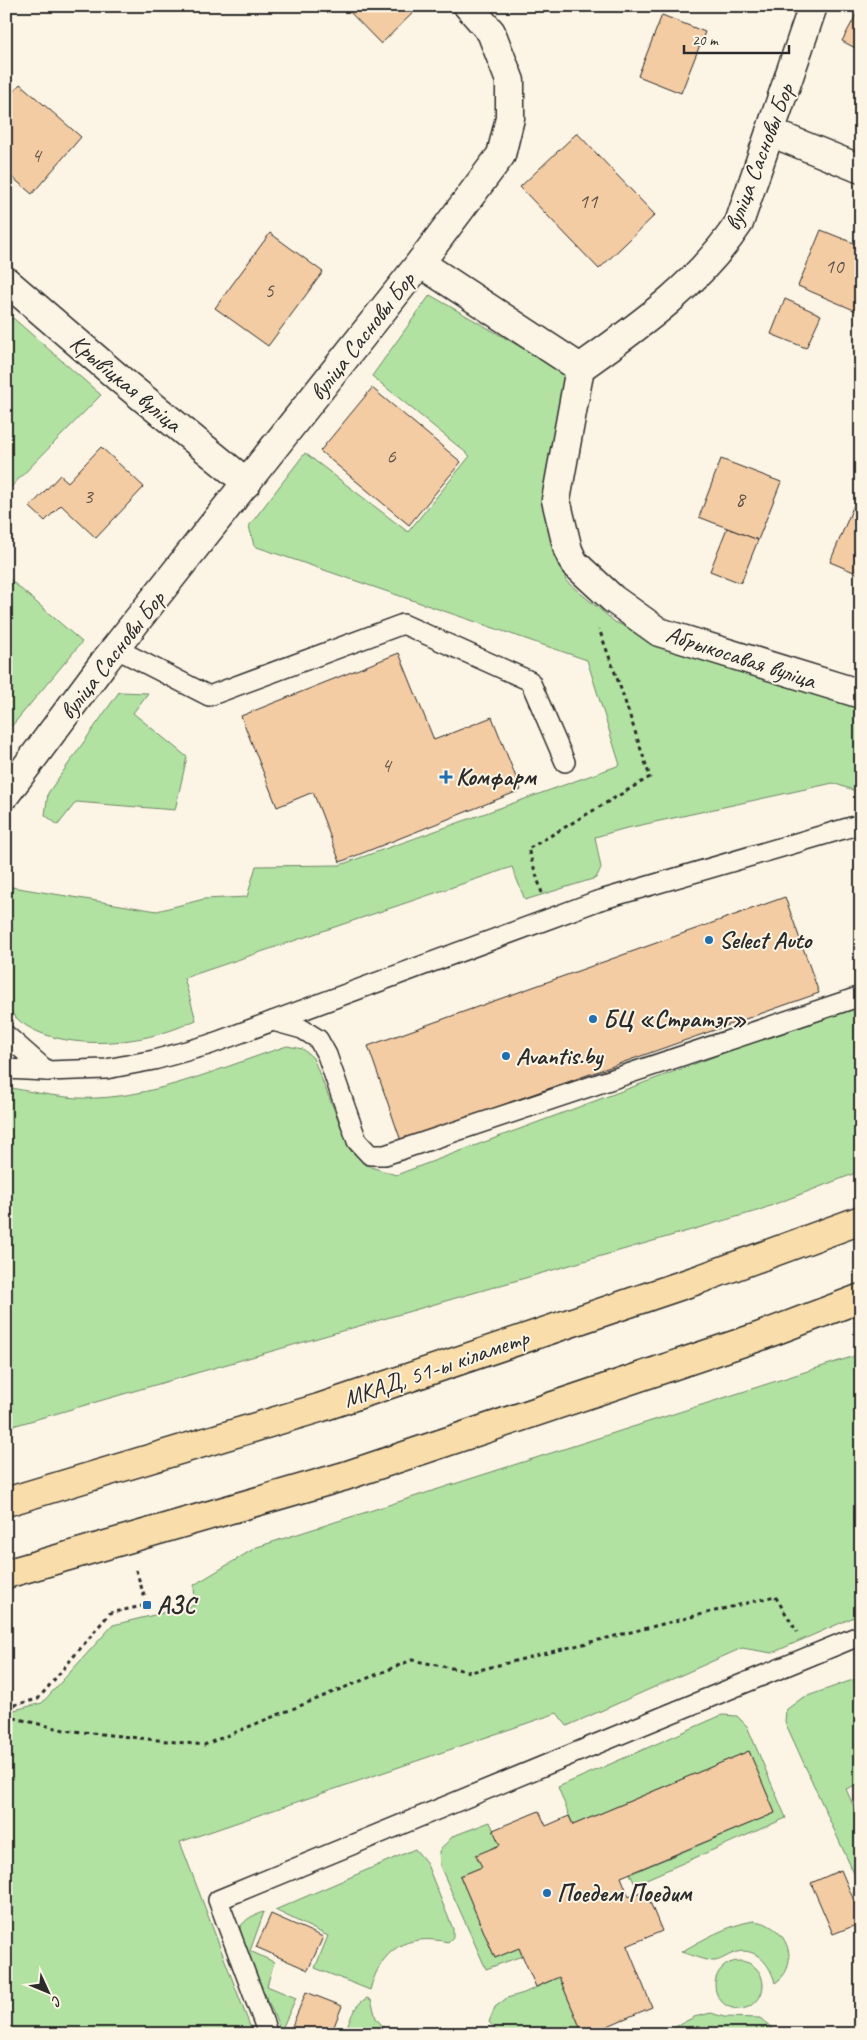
<svg xmlns="http://www.w3.org/2000/svg" width="867" height="2040" viewBox="0 0 867 2040" font-family="Caveat,sans-serif">
<style>
.green{fill:#b1e2a2;stroke:#6e8666}
.building{fill:#f4cca4;stroke:#2b2b2b}
.lines{fill:none;stroke-linecap:round;stroke-linejoin:round}
.lane-casing{stroke:#2b2b2b;stroke-width:22}
.street-casing{stroke:#2b2b2b;stroke-width:31}
.highway-casing{stroke:#2b2b2b;stroke-width:31}
.path{stroke:#2b2b2b;stroke-width:3;stroke-dasharray:4 4;stroke-linecap:butt}
.lane{stroke:#fcf5e5;stroke-width:19}
.street{stroke:#fcf5e5;stroke-width:28}
.highway{stroke:#f9deab;stroke-width:28}
.poi-dot{fill:#1f6fb2;stroke:#fcf5e5;stroke-width:2}
.labels{text-anchor:middle;stroke-width:4;stroke-linejoin:round;paint-order:stroke}
.number-label{font-size:21px;fill:#5d5349}
.street-label{font-size:24px;fill:#2b2b2b;stroke:#fcf5e5}
.poi-label{font-size:24px;font-weight:bold;fill:#2b2b2b;stroke:#fcf5e5;text-anchor:start}
</style>
<rect width="100%" height="100%" fill="#fcf5e5"/>
<filter id="ink" filterUnits="userSpaceOnUse"><feTurbulence type="fractalNoise" baseFrequency=".02" numOctaves="2"/><feDisplacementMap in="SourceGraphic" scale="10" xChannelSelector="R" yChannelSelector="G"/><feConvolveMatrix kernelMatrix="1 2 1 2 8 2 1 2 1" color-interpolation-filters="sRGB"/></filter>
<g filter="url(#ink)">
<g class="green">
<path d="M430,295l138,79 -25,124 23,83 49,41 33,15 213,73v83l-28,-10 -210,46 -28,8 6,31 -5,10 -71,22 -13,-33 -328,111 12,42c-21,10 -43,17 -66,20 -37,6 -96,3 -120,-29 -3,-4 -3,-10 -4,-15v-110l151,25 47,-12 43,-2 9,-31 84,-1 280,-100 -33,-105 -333,-114 -5,-20 56,-73 103,79 62,-76 -98,-80z"/>
<polygon points="13,318 101,395 6,492 6,325"/>
<polygon points="6,576 82,642 6,733"/>
<polygon points="119,692 148,693 133,713 187,757 175,810 76,802 58,825 45,815 48,793"/>
<path d="M861,1002v169l-104,40 -751,217v-341c26,5 65,13 91,11 65,-3 128,-32 190,-52l16,3 10,9 38,93 20,16 25,8z"/>
<polygon points="861,1354 861,1614 772,1653 742,1648 567,1726 557,1713 180,1842 253,2034 6,2034 6,1712 42,1703 113,1625 195,1605 194,1585 257,1547"/>
<polygon points="861,1677 861,1783 846,1789 861,1823 861,1889 785,1722 786,1710 802,1698"/>
<polygon points="722,1715 737,1716 747,1726 786,1818 635,1884 630,1874 775,1813 749,1751 573,1825 558,1787"/>
<polygon points="490,1822 500,1845 477,1855 482,1867 460,1876 495,1958 519,1948 522,1956 486,1969 440,1866 439,1851 453,1836"/>
<path d="M415,1849l11,13 27,67v8l-5,5c-42,-9 -67,7 -78,48l-55,-22 13,-32 -53,-26z"/>
<path d="M264,1912l-14,39 24,11 -7,24 29,12 -15,33 -40,-92 -1,-12c7,-9 13,-12 24,-15z"/>
<path d="M753,1921c5,1 11,1 15,4 23,11 30,43 7,58 -4,-17 -18,-36 -38,-31 -8,2 -15,8 -22,9 -8,1 -26,-7 -34,-9 23,-13 45,-26 72,-31z"/>
<circle cx="739" cy="1985" r="24"/>
<polygon points="559,1977 583,2034 500,2034 489,2022 495,2007 507,1998 524,1993"/>
<path d="M367,1998l4,2 5,18 13,16h-44c5,-14 8,-29 22,-36z"/>
<polygon points="711,2013 724,2017 760,2018 771,2027 772,2034 662,2034 694,2017"/>
</g>
<g class="building">
<polygon points="344,6 420,6 381,44"/>
<polygon points="861,6 861,51 842,41"/>
<polygon points="662,15 705,32 681,93 638,76"/>
<polygon points="20,84 81,137 32,194 6,172 6,100"/>
<polygon points="577,133 655,215 599,269 520,187"/>
<polygon points="821,230 861,246 861,313 798,286"/>
<polygon points="270,233 323,272 268,346 215,308"/>
<polygon points="785,299 821,315 806,348 771,334"/>
<polygon points="372,388 461,462 409,525 320,451"/>
<polygon points="101,447 144,487 96,538 61,505 45,521 30,507 60,475 68,482"/>
<polygon points="721,459 781,482 758,540 699,517"/>
<polygon points="861,488 861,575 830,562"/>
<polygon points="727,528 758,540 741,583 710,571"/>
<polygon points="399,653 434,740 492,717 521,790 340,862 313,792 277,807 241,716"/>
<polygon points="785,897 819,993 401,1141 368,1046"/>
<polygon points="749,1751 775,1813 621,1877 629,1897 645,1890 662,1931 627,1946 652,2007 589,2034 583,2034 559,1977 536,1987 519,1948 495,1958 460,1876 482,1867 476,1855 500,1845 493,1830 539,1811 546,1826 569,1816 573,1825"/>
<polygon points="841,1870 861,1917 861,1923 833,1934 811,1883"/>
<polygon points="271,1914 323,1937 308,1970 256,1947"/>
<polygon points="306,1992 342,2006 331,2034 298,2034 290,2031"/>
</g>
<g class="lines">
<defs>
<g id="lane">
<polyline points="115,648 209,696 403,624 530,681 565,762"/>
<polyline points="273,1021 302,1029 318,1039 327,1055 357,1141 370,1155 385,1155 861,996"/>
<polyline points="6,1035 47,1071 6,1069"/>
<polyline points="47,1071 106,1069 154,1060 208,1045 597,901 861,824"/>
<polyline points="268,2034 218,1900 861,1635"/>
</g>
<g id="street">
<polyline points="770,132 861,169"/>
<polyline points="420,263 580,368"/>
<polyline points="6,281 121,380 247,483"/>
<polyline points="580,368 556,500 568,550 574,563 613,599 659,632 861,694"/>
<path d="M580,368c59,-42 118,-83 159,-145l74,-217"/>
<polyline points="6,794 105,661 420,263 501,155 510,118 510,81 491,32 468,6"/>
</g>
<g id="highway">
<polyline points="6,1502 319,1408 700,1279 861,1220"/>
<polyline points="6,1574 345,1476 758,1337 861,1298"/>
</g>
</defs>
<use href="#lane" class="lane-casing"/>
<use href="#street" class="street-casing"/>
<use href="#highway" class="highway-casing"/>
<g class="path">
<polyline points="542,893 528,849 650,777 621,689 599,629"/>
<polyline points="6,1707 38,1699 110,1613 147,1605 136,1570"/>
<polyline points="6,1716 64,1730 204,1745 412,1660 471,1672 775,1596 797,1632"/>
</g>
<use href="#lane" class="lane"/>
<use href="#street" class="street"/>
<use href="#highway" class="highway"/>
</g>
</g>
<g class="poi-dot">
<path d="M443.5 769.5h5v5h5v5h-5v5h-5v-5h-5v-5h5z"/>
<circle cx="709" cy="940" r="5"/>
<circle cx="593" cy="1019" r="5"/>
<circle cx="506" cy="1056" r="5"/>
<rect x="142" y="1600" width="10" height="10" rx="2.5"/>
<circle cx="547" cy="1893" r="5"/>
</g>
<g class="labels">
<g class="number-label">
<text x="36" y="162">4</text>
<text x="588" y="208">11</text>
<text x="834" y="273">10</text>
<text x="269" y="297">5</text>
<text x="391" y="463">6</text>
<text x="88" y="503">3</text>
<text x="740" y="506">8</text>
<text x="386" y="772">4</text>
</g>
<g class="street-label">
<text transform="translate(759 157) rotate(-69)" y="8">вуліца Сасновы Бор</text>
<text transform="translate(362 336) rotate(-52)" y="8">вуліца Сасновы Бор</text>
<text transform="translate(126 383) rotate(40)" y="8">Крывіцкая вуліца</text>
<text transform="translate(112 655) rotate(-52)" y="8">вуліца Сасновы Бор</text>
<text transform="translate(741 657) rotate(18)" y="8">Абрыкосавая вуліца</text>
<text transform="translate(436 1368) rotate(-19)" y="8">МКАД, 51-ы кіламетр</text>
</g>
<g class="poi-label">
<text x="456" y="785">Комфарм</text>
<text x="719" y="948">Select Auto</text>
<text x="603" y="1027">БЦ «Стратэг»</text>
<text x="516" y="1064">Avantis.by</text>
<text x="157" y="1613">АЗС</text>
<text x="557" y="1901">Поедем Поедим</text>
</g>
</g>
<rect width="867" height="2040" fill="none" stroke="#fcf5e5" stroke-width="25"/>
<rect x="12" y="12" width="842" height="2015" fill="none" stroke="#2b2b2b" stroke-width="2" filter="url(#ink)"/>
<g transform="translate(48 1992) rotate(134)" stroke="#fcf5e5" stroke-width="4" paint-order="stroke">
<path d="M0-4L9 19L0 12L-9 19Z" fill="#2b2b2b"/>
<text y="-8" font-size="14" font-weight="bold" text-anchor="middle" fill="#2b2b2b">С</text>
</g>
<path d="M684 45v8h105v-8" fill="none" stroke="#2b2b2b" stroke-width="2.5"/>
<text x="692" y="45" font-size="15" fill="#2b2b2b" stroke="#fcf5e5" stroke-width="4" paint-order="stroke">20 m</text>
</svg>
